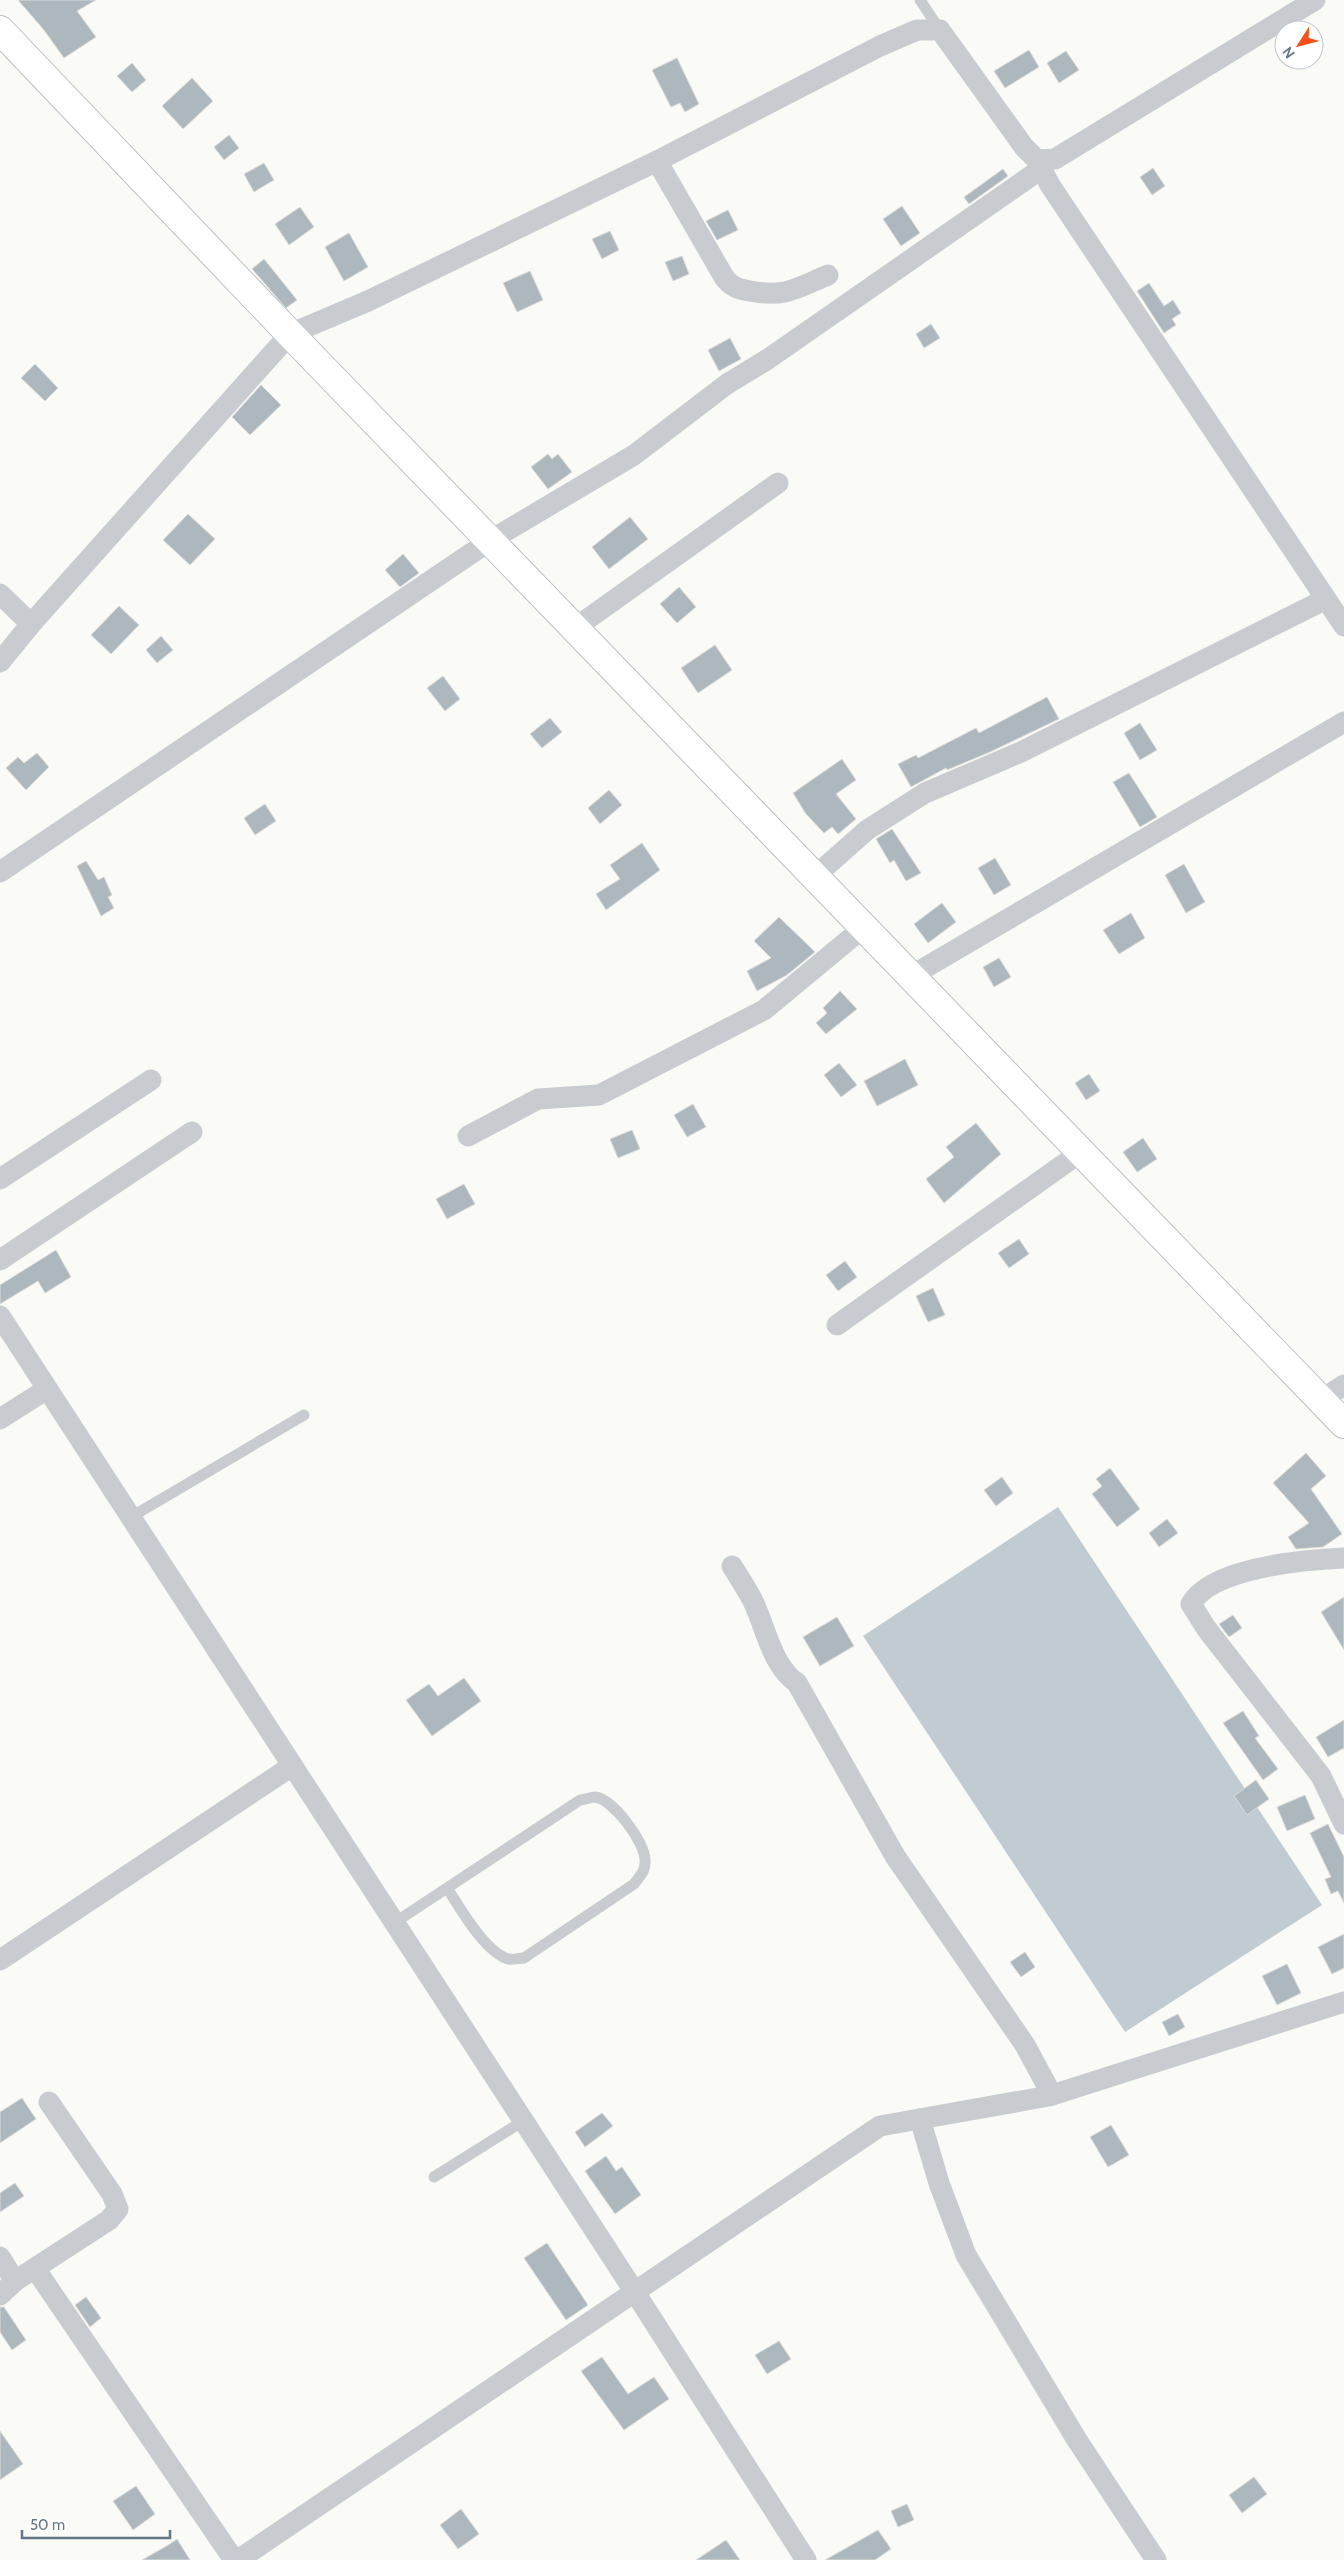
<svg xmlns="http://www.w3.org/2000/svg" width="1344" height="2560" viewBox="0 0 1344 2560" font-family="Cabin,sans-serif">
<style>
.water{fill:#c0ccd1}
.building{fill:#adb7be;stroke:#dcdcd9}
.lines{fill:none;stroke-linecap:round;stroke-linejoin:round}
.secondary-casing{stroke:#b9c0c5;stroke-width:30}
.lane{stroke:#c8ccd0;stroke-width:11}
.street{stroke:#c8ccd0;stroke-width:21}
.secondary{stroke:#fff;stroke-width:28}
</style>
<rect width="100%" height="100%" fill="#fafaf7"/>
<polygon class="water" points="1058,1507 1322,1905 1125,2032 863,1636"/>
<g class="building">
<polygon points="18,0 96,0 77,11 96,37 64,58 44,30"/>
<polygon points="1029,50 1039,67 1005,88 994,71"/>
<polygon points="1066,51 1079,70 1059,83 1047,63"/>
<polygon points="677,58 699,104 685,112 680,103 671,107 652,70"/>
<polygon points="132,63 146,80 132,92 117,76"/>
<polygon points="192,78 213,101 183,129 162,106"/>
<polygon points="229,135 239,148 224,160 214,147"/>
<polygon points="264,163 274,180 254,192 244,174"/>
<polygon points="1153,168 1165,186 1152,195 1140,177"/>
<polygon points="1003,169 1008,176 969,204 964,197"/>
<polygon points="902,206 920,233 901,246 883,219"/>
<polygon points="300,207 314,227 289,245 275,224"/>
<polygon points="728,210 738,230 717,240 706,221"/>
<polygon points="610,231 619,250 602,259 592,239"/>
<polygon points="349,233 368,267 344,281 325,247"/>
<polygon points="682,256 689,274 673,281 665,262"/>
<polygon points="264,259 297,300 286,308 252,269"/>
<polygon points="530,271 543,300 517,312 503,283"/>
<polygon points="1149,283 1164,306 1173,300 1181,313 1172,319 1176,325 1164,333 1137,291"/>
<polygon points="931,324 940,338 924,348 916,334"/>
<polygon points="730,338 741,359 719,371 708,350"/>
<polygon points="35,364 58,388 45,401 21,378"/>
<polygon points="261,385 281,405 250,435 232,417"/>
<polygon points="548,454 552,459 558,454 572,472 548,489 531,467"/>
<polygon points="188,514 215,539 190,565 163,540"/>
<polygon points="630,517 648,539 609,569 592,547"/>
<polygon points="403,554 419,573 400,587 385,570"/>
<polygon points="679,587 696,607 677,623 660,604"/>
<polygon points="119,606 139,625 111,654 91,635"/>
<polygon points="161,636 173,650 157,663 146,650"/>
<polygon points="715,645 732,670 698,693 681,668"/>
<polygon points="443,676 460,699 445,711 427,688"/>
<polygon points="1047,697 1059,719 990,752 947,770 946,768 911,787 898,764 916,755 918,758 976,728 979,733"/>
<polygon points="550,718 562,732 542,748 530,734"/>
<polygon points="1140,723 1157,750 1140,760 1124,733"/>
<polygon points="37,753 49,767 26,790 6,768 18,757 24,763"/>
<polygon points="842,759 856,780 836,794 856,819 838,834 832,827 824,833 806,814 793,793"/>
<polygon points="1129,773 1157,817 1140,827 1113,782"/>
<polygon points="609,790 622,805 600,824 588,808"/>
<polygon points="265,804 276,821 255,835 244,818"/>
<polygon points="892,829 921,873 906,881 894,860 890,863 876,839"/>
<polygon points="642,843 660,870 606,910 596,894 620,879 610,865"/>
<polygon points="995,858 1011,885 994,895 978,868"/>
<polygon points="86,861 98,880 104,877 112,895 108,897 114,908 101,916 77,866"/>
<polygon points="1184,864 1205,902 1186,913 1165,875"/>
<polygon points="942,903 956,922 928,943 914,924"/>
<polygon points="1131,913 1145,938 1119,954 1103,930"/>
<polygon points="779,917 815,952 787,975 757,991 747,971 771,958 754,941"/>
<polygon points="999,958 1011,977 994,987 983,967"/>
<polygon points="840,991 857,1009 826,1034 816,1023 827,1013 823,1008"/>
<polygon points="905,1059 918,1085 877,1106 864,1081"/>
<polygon points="839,1063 857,1085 841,1097 824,1075"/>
<polygon points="1089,1074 1100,1091 1086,1100 1075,1083"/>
<polygon points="693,1104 706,1127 687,1137 674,1115"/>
<polygon points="976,1123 1001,1154 944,1203 926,1179 954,1157 946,1147"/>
<polygon points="632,1130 640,1149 618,1158 610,1139"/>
<polygon points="1143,1138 1157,1159 1137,1172 1123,1152"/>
<polygon points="464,1184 475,1204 447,1219 436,1199"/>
<polygon points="1019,1239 1029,1254 1009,1268 998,1253"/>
<polygon points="56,1250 71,1277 45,1293 38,1281 0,1304 0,1285"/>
<polygon points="845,1261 857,1277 838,1291 826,1275"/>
<polygon points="933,1288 945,1315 928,1322 916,1296"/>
<polygon points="1306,1453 1326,1476 1311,1489 1342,1534 1323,1547 1296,1549 1288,1537 1309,1523 1273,1483"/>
<polygon points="1110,1468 1140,1509 1117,1527 1092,1494 1102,1486 1096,1479"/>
<polygon points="1002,1477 1013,1493 996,1506 984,1490"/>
<polygon points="1167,1519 1178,1533 1159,1547 1149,1533"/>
<polygon points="1344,1597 1344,1650 1321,1612"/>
<polygon points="1233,1615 1242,1628 1229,1637 1219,1624"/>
<polygon points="837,1617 854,1646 820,1666 803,1637"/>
<polygon points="464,1678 481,1701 432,1736 406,1700 429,1684 438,1696"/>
<polygon points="1243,1711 1259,1736 1255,1738 1278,1769 1263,1780 1223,1723"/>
<polygon points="1344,1720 1344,1748 1328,1757 1316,1737"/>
<polygon points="1256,1780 1269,1799 1247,1815 1234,1796"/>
<polygon points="1305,1795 1315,1819 1287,1831 1277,1807"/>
<polygon points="1328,1824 1344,1857 1344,1903 1338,1891 1331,1894 1325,1879 1331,1877 1310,1833"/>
<polygon points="1344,1934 1344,1968 1332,1974 1318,1947"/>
<polygon points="1025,1952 1035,1967 1021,1977 1010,1962"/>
<polygon points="1287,1964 1301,1993 1277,2005 1262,1976"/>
<polygon points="1178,2014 1185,2027 1169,2036 1162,2022"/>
<polygon points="22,2098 36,2119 0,2143 0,2112"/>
<polygon points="602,2113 613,2126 585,2147 575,2132"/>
<polygon points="1111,2125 1129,2155 1108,2167 1090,2137"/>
<polygon points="606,2156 616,2171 622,2167 641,2195 615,2214 585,2171"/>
<polygon points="15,2183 24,2196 0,2212 0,2193"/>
<polygon points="547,2243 588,2305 566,2320 524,2258"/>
<polygon points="86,2297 101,2318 90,2327 75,2305"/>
<polygon points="0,2307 4,2307 26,2340 12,2350 0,2332"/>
<polygon points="779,2341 791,2359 767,2374 755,2355"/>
<polygon points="602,2357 628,2394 654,2377 669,2399 624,2430 581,2371"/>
<polygon points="0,2431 23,2464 0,2480"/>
<polygon points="1254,2477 1267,2494 1242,2513 1229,2495"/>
<polygon points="136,2486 155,2514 133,2530 113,2501"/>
<polygon points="907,2504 914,2520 898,2527 891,2511"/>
<polygon points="461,2509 479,2534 458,2549 440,2525"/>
<polygon points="878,2530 891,2549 875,2560 825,2560"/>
<polygon points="177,2539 190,2560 142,2560 170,2544"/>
<polygon points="726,2540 740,2560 696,2560"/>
</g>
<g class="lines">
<defs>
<polyline id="secondary" points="0,30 290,334 1344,1424"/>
</defs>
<use href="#secondary" class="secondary-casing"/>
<g class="lane">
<polyline points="920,0 940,30"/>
<polyline points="131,1517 304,1415"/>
<path d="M394,1923l186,-123c4,0 11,-3 15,-3 18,2 50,45 50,63 1,10 -4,15 -11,24l-110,74c-5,0 -11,2 -16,1 -24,-8 -47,-50 -61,-71"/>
<polyline points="434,2177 523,2121"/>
</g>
<g class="street">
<polyline points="1037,160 1055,159 1315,0"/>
<path d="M657,161l67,116c7,10 14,12 26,14 35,7 47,-3 78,-16"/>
<polyline points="0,594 31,624"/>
<polyline points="575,628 778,483"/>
<polyline points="0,662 31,624 290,334 368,301 657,161 880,46 917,30 940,30 1024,147 1037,160 1050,185 1344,626"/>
<polyline points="0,872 491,540 634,455 727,384 768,359 1041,169"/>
<polyline points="815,876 867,830 925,793 1021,752 1326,599"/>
<polyline points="911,976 1344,722"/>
<polyline points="468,1136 538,1099 599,1095 764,1010 863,928"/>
<polyline points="0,1179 151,1080"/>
<polyline points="0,1260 192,1132"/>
<polyline points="0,1316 638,2297 806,2560"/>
<polyline points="837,1325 1081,1152"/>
<polyline points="1321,1400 1344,1385"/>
<polyline points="0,1419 47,1389"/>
<path d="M1344,1558c-40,2 -132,9 -153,46l15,24 115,148 23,48"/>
<path d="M732,1566c7,11 14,22 20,33 14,28 19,66 45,84l98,173 130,189 27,50"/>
<polyline points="0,1960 292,1766"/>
<polyline points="920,2119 939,2183 966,2255 1077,2440 1156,2560"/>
<polyline points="0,2257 15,2281"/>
<polyline points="36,2270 234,2560"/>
<polyline points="0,2295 15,2281 109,2220 118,2209 112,2194 49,2102"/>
<polyline points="238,2560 880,2126 1049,2096 1344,2002"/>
</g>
<use href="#secondary" class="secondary"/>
</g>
<g transform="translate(1299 45) rotate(234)"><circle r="24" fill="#ffffff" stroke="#c0c8cf"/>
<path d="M0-4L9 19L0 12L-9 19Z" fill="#f64f1c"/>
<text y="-8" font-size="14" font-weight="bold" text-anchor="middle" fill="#627686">N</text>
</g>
<path d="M22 2530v8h148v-8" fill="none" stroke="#627686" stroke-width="2.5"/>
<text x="30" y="2530" font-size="15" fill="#627686" stroke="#ffffff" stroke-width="4" paint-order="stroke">50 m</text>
</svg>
